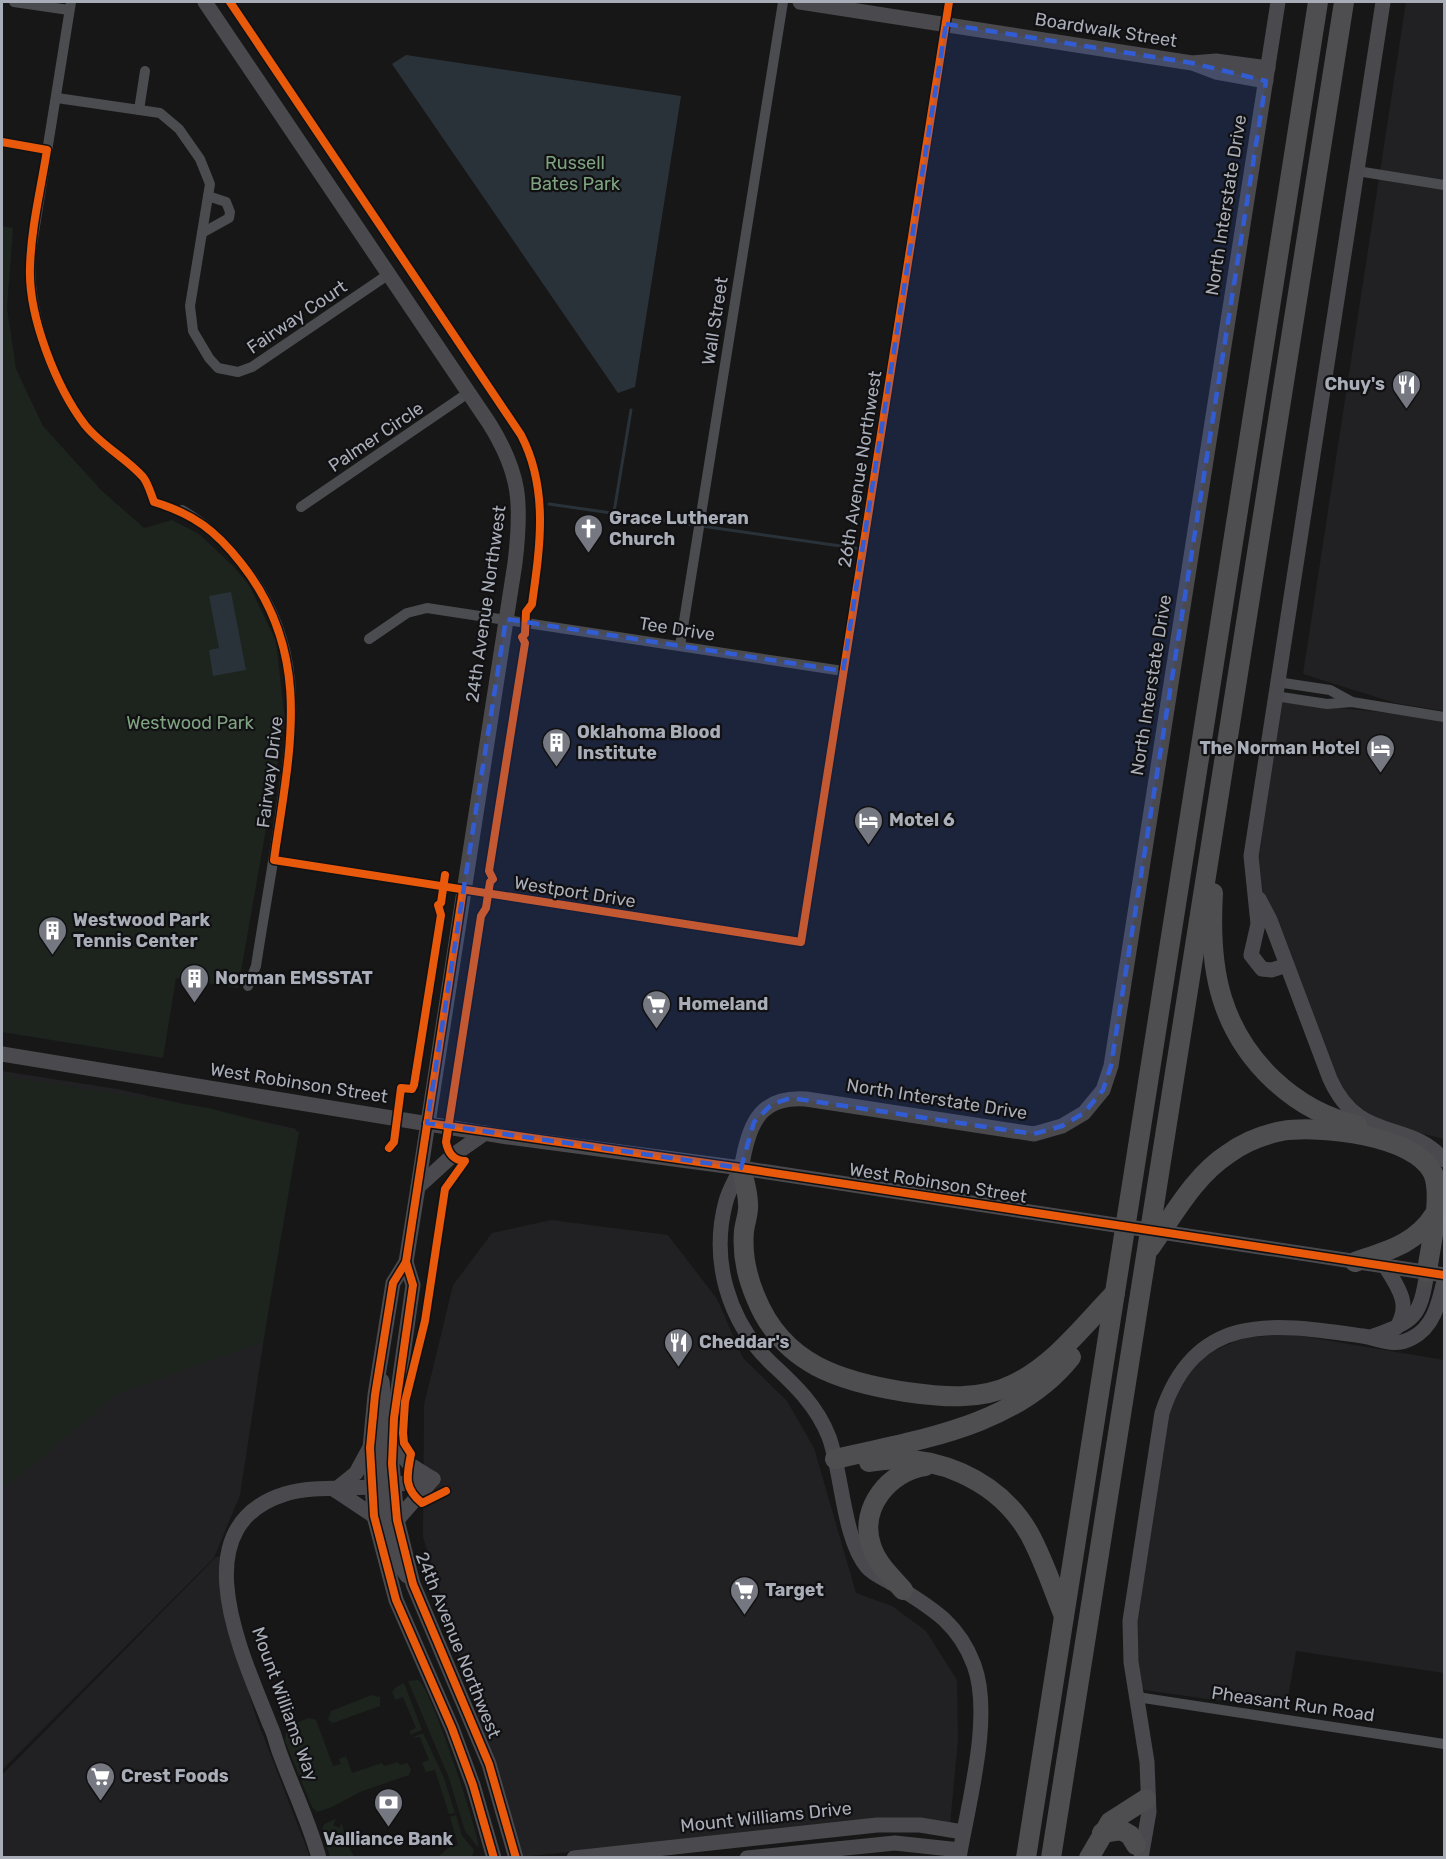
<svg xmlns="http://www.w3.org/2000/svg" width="1446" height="1859" viewBox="0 0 1446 1859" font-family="Rubik,sans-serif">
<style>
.built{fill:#212123}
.green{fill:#1d241e}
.water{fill:#2a3239}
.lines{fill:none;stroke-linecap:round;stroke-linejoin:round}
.stream{stroke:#2a3239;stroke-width:3}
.street{stroke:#4b4c50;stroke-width:10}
.secondary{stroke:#4a4a4e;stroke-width:15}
.highway{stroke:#4e4e51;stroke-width:20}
.cycleway-casing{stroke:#111113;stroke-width:11}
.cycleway{stroke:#e8590c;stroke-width:8}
.marked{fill:#325cd3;fill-opacity:0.2;stroke:#325cd3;stroke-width:4.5;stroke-dasharray:12 8;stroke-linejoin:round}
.labels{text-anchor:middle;stroke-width:4.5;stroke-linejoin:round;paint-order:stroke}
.street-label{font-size:18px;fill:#a8adb8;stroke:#111113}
.park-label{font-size:18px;fill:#7fa381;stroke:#111113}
.poi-label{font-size:18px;font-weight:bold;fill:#a8adb8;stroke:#111113;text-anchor:start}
</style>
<rect width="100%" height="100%" fill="#171717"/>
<g class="built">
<polygon points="1406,2 1444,2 1444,711 1395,703 1303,674"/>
<polygon points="1277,702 1411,715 1444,721 1444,1139 1370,1121 1341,1095 1253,871"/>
<polygon points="2,1071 117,1089 296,1129 240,1495 214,1558 2,1770"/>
<polygon points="551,1220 668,1235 717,1299 743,1358 787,1401 814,1448 856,1593 892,1606 926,1631 957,1680 958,1740 950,1825 869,1821 521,1857 423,1537 424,1405 453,1285 492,1233"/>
<polygon points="1289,1334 1444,1360 1444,1673 1296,1651 1286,1710 1144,1690 1140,1685 1134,1637 1166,1419 1179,1388 1199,1361 1213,1351 1243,1338"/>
<polygon points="221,1556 220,1586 234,1643 256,1717 310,1857 2,1858 2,1775 216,1557"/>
</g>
<g class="green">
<polygon points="2,226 13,228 7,308 16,369 43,426 101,490 144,528 172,520 199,534 233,566 249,585 276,641 285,721 238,988 176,978 163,1058 2,1032"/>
<polygon points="2,1076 209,1108 299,1132 263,1342 117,1394 2,1491"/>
<path d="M418,1680c13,7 59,148 61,168l-14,-17 -16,-53 -41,-97z"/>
<polygon points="404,1683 422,1730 410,1735 410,1731 416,1728 403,1697 396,1700 392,1693 395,1688"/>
<polygon points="372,1695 380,1697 380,1706 333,1723 328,1720 331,1711"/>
<path d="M309,1718l7,2 17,46 8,-2 -2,-5 7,-3 6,17 30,-10 2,3 14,-4 2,3 7,-2 4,6 -2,6 -49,17 -28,15 -15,5 -5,-5 -27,-66c0,-16 12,-18 24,-23z"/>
<polygon points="423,1733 444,1778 455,1813 449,1814 435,1770 426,1772 422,1763 429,1760 420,1737 411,1738"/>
<polygon points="456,1815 462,1836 474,1850 472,1857 438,1857 449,1847 458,1845 450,1817"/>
<polygon points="336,1819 333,1825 339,1828 342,1823 346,1842 354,1857 330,1857 322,1830 324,1824"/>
</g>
<g class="water">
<polygon points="406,55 681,96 635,387 618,393 392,64"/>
<polygon points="231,592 246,670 213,676 209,650 219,648 209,596"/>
</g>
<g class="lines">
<g class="stream">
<polyline points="549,504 861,549"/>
<polyline points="614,512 631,410"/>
</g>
<g class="street">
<polyline points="14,2 69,10"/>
<path d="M71,2l-40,249c-5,59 22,140 63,184 14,15 35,26 49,42 5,6 8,17 11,25"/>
<polyline points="57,98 160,113 179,129 200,159 210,184 190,306 193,331 209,358 218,368 238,372 252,367 389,274"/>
<polyline points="139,110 145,71"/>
<polyline points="2,142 47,150"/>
<polyline points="1357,171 1444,185"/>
<polyline points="202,233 229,218 230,212 226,202 208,196"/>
<polyline points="301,507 468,393"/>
<path d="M182,510c24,14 44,33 61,55 61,77 52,152 38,243 -7,53 -17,105 -25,158l-8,20"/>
<polyline points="369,639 407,613 427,608 843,671"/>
<polyline points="680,646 783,2"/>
<polyline points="1277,682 1330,690 1352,702"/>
<polyline points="1275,696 1327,704 1352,702 1444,717"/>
<polyline points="274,860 801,942 949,2"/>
<polyline points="1137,1697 1444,1744"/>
</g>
<g class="secondary">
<path d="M205,2l284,421c32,51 33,81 26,140l-97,624 -12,75 -13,21 -18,112 -5,53 4,68 22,84 56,128 21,57 21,73"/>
<polyline points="800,2 1192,63 1216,61 1268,68"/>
<polyline points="1195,64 1216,72 1266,81"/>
<path d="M1259,899l11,21 60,159c30,66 77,39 114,81"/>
<polyline points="1287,965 1272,970 1262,969 1251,955 1258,924 1251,856 1383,2"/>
<polyline points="2,1054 508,1137 741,1168 1444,1275"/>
<polyline points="418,1187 452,1156 485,1133"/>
<polyline points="406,1262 413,1285 394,1418 392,1464 397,1520 413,1584 489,1764 516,1858"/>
<path d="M1385,1266c13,21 27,39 11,62"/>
<path d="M1371,1337c42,-16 49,-17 56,-65"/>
<path d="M382,1381c4,32 -5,66 2,97l9,7 40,-6"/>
<polyline points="392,1442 409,1464 433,1479"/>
<polyline points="335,1490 356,1473 369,1449"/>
<polyline points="335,1490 374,1516"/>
<polyline points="397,1520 433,1479"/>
<path d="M319,1858c-10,-37 -27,-71 -40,-107 -3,-9 -5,-18 -9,-26 -26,-67 -91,-198 15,-231 26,-8 59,-5 86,-7l7,2 4,7 13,63 12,17"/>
<polyline points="574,1858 877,1825 920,1825 963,1832"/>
<polyline points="747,1858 895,1843 960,1850"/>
<path d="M959,1858c9,-54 34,-142 15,-193 -16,-43 -44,-58 -81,-81 -8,-5 -20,-10 -26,-17 -24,-28 -25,-95 -38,-130 -12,-31 -34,-52 -58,-74 -43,-42 -61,-103 -45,-162 4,-15 14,-27 17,-42 7,-38 19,-63 63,-60l228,35 28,-8 22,-13 19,-23 8,-24 167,-1064"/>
<path d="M1141,1858l8,-46 -2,-50 -16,-100 -1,-41 32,-208c34,-104 115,-89 201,-77 18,3 31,12 49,2 22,-11 27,-36 32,-57"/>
</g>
<g class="highway">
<path d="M1213,893c-2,34 -1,73 9,105 19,62 72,113 135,127"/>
<path d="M741,1168c3,12 7,24 7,36 1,9 -3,18 -4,27 -2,22 3,46 12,67 27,67 86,84 150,94 36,5 74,9 108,-8 41,-20 70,-59 101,-91"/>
<path d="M1150,1248c23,-32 44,-72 78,-94 16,-12 34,-19 54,-23 37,-6 133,4 151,42 10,23 -3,74 -6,99"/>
<path d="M1355,1262c31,-11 61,-18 79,-47"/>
<path d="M835,1459c81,-19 181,-32 236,-102"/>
<path d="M869,1462c62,-12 130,17 161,73 14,26 23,54 34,81"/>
<path d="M903,1590c-12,-14 -27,-27 -32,-45 -12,-38 19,-74 54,-79"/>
<polyline points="1102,1833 1121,1830 1130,1835 1136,1845"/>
<polyline points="1026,1858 1318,2"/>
<polyline points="1051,1858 1344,2"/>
<polyline points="1089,1858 1110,1822 1146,1799"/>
</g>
<defs>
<g id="cycleway">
<path d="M230,2l291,433c28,54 19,112 11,169l-6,8 -1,22 -3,3 3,6 -36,228 4,8 -3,3 -4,26 -5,8 -35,226c2,11 8,19 19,19l-20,28 -20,132 -20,81 -2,31 1,10 7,11c-4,21 -8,34 11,49l24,-12"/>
<path d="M2,142l45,8c-6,38 -16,78 -17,117 -2,49 26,120 55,158 17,21 41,33 58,52 5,6 8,17 11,25 40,12 62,29 87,61 74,93 48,190 33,297l527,82 148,-940"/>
<polyline points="463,890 406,1262 393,1283 375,1395 370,1448 374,1516 396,1600 452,1728 473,1785 494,1858"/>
<polyline points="427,1123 741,1168 1444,1275"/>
<polyline points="389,1148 394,1142 401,1088 412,1089 414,1085 441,915 438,905 441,903 445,875"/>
<polyline points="406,1262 413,1285 394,1418 392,1464 397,1520 413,1584 489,1764 516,1858"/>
</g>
</defs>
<use href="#cycleway" class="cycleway-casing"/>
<use href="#cycleway" class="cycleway"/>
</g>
<path class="marked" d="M946,24l246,39 74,18 -155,985 -8,24 -19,23 -22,13 -28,8 -243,-36 -19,6 -18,18 -13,46 -314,-45 79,-504 337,52z"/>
<defs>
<symbol id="restaurant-pin" viewBox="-11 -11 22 30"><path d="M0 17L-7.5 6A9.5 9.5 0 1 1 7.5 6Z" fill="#757880" stroke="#111113"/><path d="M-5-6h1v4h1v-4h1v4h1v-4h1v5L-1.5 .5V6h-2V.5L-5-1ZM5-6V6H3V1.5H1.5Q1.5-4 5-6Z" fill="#fff"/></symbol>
<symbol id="church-pin" viewBox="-11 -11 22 30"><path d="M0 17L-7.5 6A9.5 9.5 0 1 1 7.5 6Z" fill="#757880" stroke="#111113"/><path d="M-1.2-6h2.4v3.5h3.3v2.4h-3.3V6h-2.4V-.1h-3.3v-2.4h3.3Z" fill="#fff"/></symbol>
<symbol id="building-pin" viewBox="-11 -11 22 30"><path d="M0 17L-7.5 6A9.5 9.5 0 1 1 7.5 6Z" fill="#757880" stroke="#111113"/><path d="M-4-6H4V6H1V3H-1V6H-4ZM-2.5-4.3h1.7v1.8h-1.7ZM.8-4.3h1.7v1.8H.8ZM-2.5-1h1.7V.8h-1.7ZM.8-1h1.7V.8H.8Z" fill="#fff"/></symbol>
<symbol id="hotel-pin" viewBox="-11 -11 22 30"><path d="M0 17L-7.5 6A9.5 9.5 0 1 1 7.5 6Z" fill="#757880" stroke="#111113"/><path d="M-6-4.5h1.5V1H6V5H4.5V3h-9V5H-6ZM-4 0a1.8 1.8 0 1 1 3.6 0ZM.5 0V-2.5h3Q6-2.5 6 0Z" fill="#fff"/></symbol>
<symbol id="supermarket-pin" viewBox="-11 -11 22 30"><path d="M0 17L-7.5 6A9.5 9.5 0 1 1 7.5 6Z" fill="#757880" stroke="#111113"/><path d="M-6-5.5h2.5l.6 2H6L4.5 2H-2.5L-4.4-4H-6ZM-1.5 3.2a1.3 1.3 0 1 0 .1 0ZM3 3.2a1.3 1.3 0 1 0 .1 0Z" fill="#fff"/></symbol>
<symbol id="bank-pin" viewBox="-11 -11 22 30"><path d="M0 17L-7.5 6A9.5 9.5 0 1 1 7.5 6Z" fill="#757880" stroke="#111113"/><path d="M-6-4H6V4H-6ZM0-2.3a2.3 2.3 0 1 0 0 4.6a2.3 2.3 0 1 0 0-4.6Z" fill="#fff"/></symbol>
</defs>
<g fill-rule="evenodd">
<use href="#restaurant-pin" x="1390" y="368" width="33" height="45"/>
<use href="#church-pin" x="572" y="512" width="33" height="45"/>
<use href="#building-pin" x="540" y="726" width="33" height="45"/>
<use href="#hotel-pin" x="1364" y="732" width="33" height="45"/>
<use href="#hotel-pin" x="852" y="804" width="33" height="45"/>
<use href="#building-pin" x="36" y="914" width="33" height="45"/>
<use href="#building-pin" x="178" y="962" width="33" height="45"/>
<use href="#supermarket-pin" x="640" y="988" width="33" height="45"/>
<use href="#restaurant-pin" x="662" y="1326" width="33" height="45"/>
<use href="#supermarket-pin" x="728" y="1574" width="33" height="45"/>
<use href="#supermarket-pin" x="84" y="1760" width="33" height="45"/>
<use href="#bank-pin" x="372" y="1786" width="33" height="45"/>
</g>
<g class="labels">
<g class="street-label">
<text transform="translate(1106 30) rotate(9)" y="6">Boardwalk Street</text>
<text transform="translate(1226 205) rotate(-81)" y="6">North Interstate Drive</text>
<text transform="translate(297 317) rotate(-34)" y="6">Fairway Court</text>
<text transform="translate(715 321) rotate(-81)" y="6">Wall Street</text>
<text transform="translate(376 437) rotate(-34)" y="6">Palmer Circle</text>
<text transform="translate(860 469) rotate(-81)" y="6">26th Avenue Northwest</text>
<text transform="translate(486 604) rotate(-82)" y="6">24th Avenue Northwest</text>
<text transform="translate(677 629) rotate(9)" y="6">Tee Drive</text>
<text transform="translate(1151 685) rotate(-81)" y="6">North Interstate Drive</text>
<text transform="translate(270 772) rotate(-83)" y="6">Fairway Drive</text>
<text transform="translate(575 892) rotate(9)" y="6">Westport Drive</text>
<text transform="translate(299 1083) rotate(9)" y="6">West Robinson Street</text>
<text transform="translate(937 1099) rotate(9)" y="6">North Interstate Drive</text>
<text transform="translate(938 1183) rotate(9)" y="6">West Robinson Street</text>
<text transform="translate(458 1645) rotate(68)" y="6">24th Avenue Northwest</text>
<text transform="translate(285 1704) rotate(70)" y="6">Mount Williams Way</text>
<text transform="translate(1293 1704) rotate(8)" y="6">Pheasant Run Road</text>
<text transform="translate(766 1817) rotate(-6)" y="6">Mount Williams Drive</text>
</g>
<g class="park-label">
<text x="575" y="169">Russell<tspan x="575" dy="21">Bates Park</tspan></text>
<text x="190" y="729">Westwood Park</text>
</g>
<g class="poi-label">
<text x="1385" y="390" text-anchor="end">Chuy's</text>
<text x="609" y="524">Grace Lutheran<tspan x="609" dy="21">Church</tspan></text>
<text x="577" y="738">Oklahoma Blood<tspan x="577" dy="21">Institute</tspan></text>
<text x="1360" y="754" text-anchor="end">The Norman Hotel</text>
<text x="889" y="826">Motel 6</text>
<text x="73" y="926">Westwood Park<tspan x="73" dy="21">Tennis Center</tspan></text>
<text x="215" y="984">Norman EMSSTAT</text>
<text x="678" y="1010">Homeland</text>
<text x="699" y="1348">Cheddar's</text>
<text x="765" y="1596">Target</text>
<text x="121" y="1782">Crest Foods</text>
<text x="388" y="1845" text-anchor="middle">Valliance Bank</text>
</g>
</g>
<rect width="1446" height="1859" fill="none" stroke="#a8adb8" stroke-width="6"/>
</svg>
